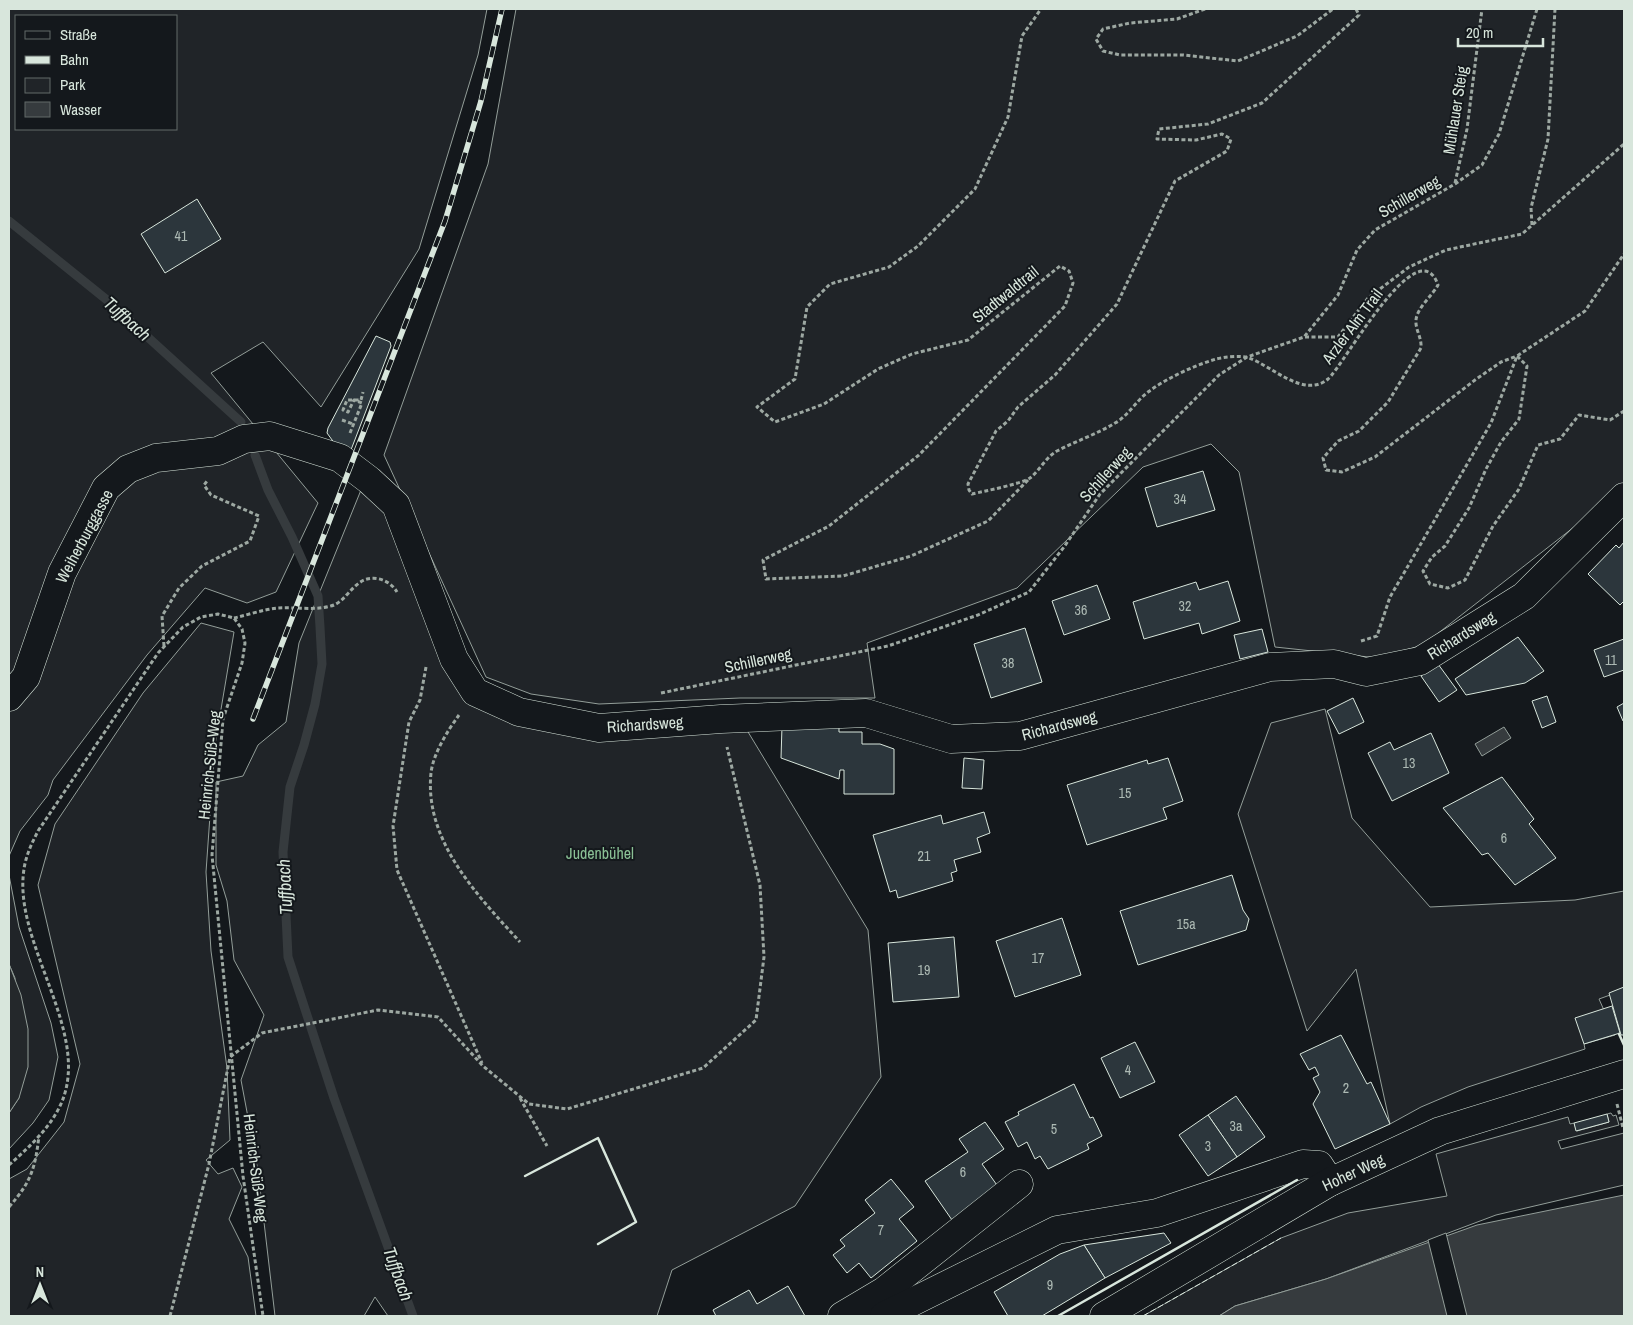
<svg xmlns="http://www.w3.org/2000/svg" width="1633" height="1325" viewBox="0 0 1633 1325" font-family="'Archivo Narrow',sans-serif">
<style>
.green{fill:#202428;stroke:#939e99;fill-rule:evenodd}
.parking{fill:#24282b;stroke:#939e99}
.water{fill:#363b3e;stroke:#939e99}
.pier{fill:#14181c;stroke:#939e99}
.lines{fill:none;stroke-linecap:round;stroke-linejoin:round}
.stream{stroke:#363b3e;stroke-width:9}
.building{fill:#2c363c;stroke:#d8e6dc}
.minor-casing{stroke:#d8e6dc;stroke-width:29}
.path{stroke:#9da8a2;stroke-width:3;stroke-dasharray:4 2.5;stroke-linecap:butt}
.minor{stroke:#14181c;stroke-width:28}
.rail-casing{stroke:#d8e6dc;stroke-width:5.5}
.rail{stroke:#14181c;stroke-width:4;stroke-dasharray:11;stroke-linecap:butt}
.fence{stroke:#d8e6dc;stroke-width:1;stroke-dasharray:6 2.5;stroke-linecap:butt}
.wall{stroke:#d8e6dc;stroke-width:2.5}
.labels{text-anchor:middle;stroke-width:4;stroke-linejoin:round;paint-order:stroke}
.number-label{font-size:14px;fill:#adbab4}
.street-label{font-size:16px;fill:#d8e6dc;stroke:#14181c}
.park-label{font-size:16px;fill:#8ac095;stroke:#14181c}
.water-label{font-size:18px;font-style:italic;fill:#d8e6dc;stroke:#14181c}
</style>
<rect width="100%" height="100%" fill="#14181c"/>
<g class="green">
<path d="M9,9h478l-9,46 -59,194 -98,158 -58,-65 -52,31 107,130 -42,89 -29,11 -42,-15 -58,67 -94,125 -5,15 -28,36 -11,25zM16,16h160v113h-160z"/>
<polygon points="516,9 1624,9 1624,488 1423,645 1378,658 1275,647 1239,472 1211,444 1143,467 1017,588 867,643 875,698 740,698 599,704 531,694 486,677 384,455 488,164"/>
<polygon points="361,490 387,510 498,716 742,722 868,930 881,1077 795,1206 672,1270 657,1316 388,1316 375,1297 364,1316 275,1316 258,1171 241,1080 264,1015 234,960 227,901 216,865 216,782 243,776 258,745 286,722 299,643"/>
<polygon points="201,623 234,632 215,745 206,872 211,951 227,1068 230,1140 206,1160 218,1174 233,1168 242,1187 229,1219 248,1257 256,1316 9,1316 9,1179 27,1169 64,1122 80,1064 38,885 55,824 143,693"/>
<polygon points="1325,709 1352,818 1430,907 1575,900 1624,891 1624,990 1599,999 1615,1035 1584,1044 1585,1049 1468,1087 1421,1107 1390,1124 1356,969 1307,1031 1238,814 1271,723"/>
<polygon points="9,875 19,927 51,1023 58,1057 49,1100 33,1123 9,1149 9,1113 19,1098 15,978 9,964"/>
<polygon points="1611,1113 1613,1116 1616,1115 1619,1125 1558,1141 1561,1149 1624,1133 1624,1185 1496,1215 1326,1279 1235,1306 1219,1316 1143,1316 1281,1238 1348,1213 1447,1196 1436,1154 1568,1117 1570,1124 1574,1123 1577,1131 1609,1122 1607,1114"/>
</g>
<polygon class="parking" points="9,964 21,995 28,1029 28,1067 19,1098 9,1113"/>
<g class="water">
<polygon points="1504,727 1511,738 1482,756 1475,744"/>
<polygon points="1624,1195 1624,1316 1219,1316 1235,1306 1326,1279 1477,1225"/>
</g>
<polygon class="pier" points="1446,1233 1467,1316 1447,1316 1428,1240"/>
<g class="lines">
<g class="stream">
<polyline points="9,221 107,300 241,422"/>
<polyline points="255,455 268,490 292,537 318,596 320,627 322,664 315,704 304,745 290,787 283,852 288,957 334,1098 413,1316"/>
</g>
</g>
<g class="building">
<polygon points="197,199 221,239 165,273 141,234"/>
<polygon points="376,336 390,342 391,346 349,455 343,455 327,433 328,428"/>
<polygon points="1203,471 1215,510 1157,527 1145,488"/>
<polygon points="1624,542 1624,601 1620,605 1588,574 1616,545 1619,548"/>
<polygon points="1228,581 1240,621 1202,634 1199,623 1144,639 1133,602 1196,582 1199,590"/>
<polygon points="1097,585 1110,619 1064,635 1052,601"/>
<polygon points="1025,628 1042,682 991,698 974,644"/>
<polygon points="1262,629 1268,652 1240,659 1234,635"/>
<polygon points="1518,637 1544,671 1525,683 1466,695 1455,679"/>
<polygon points="1624,639 1624,670 1604,677 1594,650"/>
<polygon points="1438,664 1457,690 1439,702 1421,676"/>
<polygon points="1547,696 1556,722 1542,728 1532,701"/>
<polygon points="1353,698 1364,722 1339,734 1327,711"/>
<polygon points="1624,703 1624,721 1623,721 1617,707"/>
<polygon points="782,726 839,726 839,732 862,732 862,744 880,744 894,749 894,794 844,794 844,770 840,770 839,779 781,758"/>
<polygon points="1431,733 1449,773 1392,801 1368,753 1390,742 1394,750"/>
<polygon points="964,758 984,760 982,789 962,788"/>
<polygon points="1168,758 1183,801 1163,808 1167,819 1087,845 1067,785 1147,760 1148,764"/>
<polygon points="1502,777 1534,819 1529,824 1556,858 1515,885 1488,853 1482,855 1443,808"/>
<polygon points="984,812 990,833 977,838 981,852 954,860 957,871 951,873 953,881 898,898 896,890 890,892 873,835 941,815 943,824"/>
<polygon points="1232,875 1243,910 1249,919 1246,930 1138,965 1120,911"/>
<polygon points="1062,918 1081,975 1015,997 996,941"/>
<polygon points="954,937 959,997 893,1002 888,943"/>
<polygon points="1624,987 1624,1035 1621,1035 1609,993"/>
<polygon points="1612,1006 1620,1033 1584,1044 1575,1018"/>
<polygon points="1341,1035 1367,1084 1371,1082 1390,1124 1335,1149 1313,1104 1320,1092 1313,1078 1319,1075 1315,1067 1309,1070 1300,1054"/>
<polygon points="1135,1042 1155,1082 1120,1098 1101,1058"/>
<polygon points="1074,1084 1090,1118 1093,1117 1102,1136 1087,1144 1089,1149 1048,1169 1040,1156 1035,1159 1027,1142 1018,1147 1005,1122 1019,1115 1018,1112"/>
<polygon points="1236,1096 1265,1137 1237,1157 1208,1115"/>
<polygon points="1607,1114 1609,1122 1576,1131 1574,1123"/>
<polygon points="1208,1115 1237,1157 1208,1176 1179,1135"/>
<polygon points="985,1122 1004,1149 982,1164 999,1188 952,1220 925,1181 968,1152 959,1139"/>
<polygon points="891,1179 914,1207 899,1219 917,1241 871,1278 859,1263 847,1273 833,1255 845,1246 840,1240 875,1213 865,1200"/>
<polygon points="1164,1233 1171,1243 1105,1278 1084,1245"/>
<polygon points="1084,1245 1105,1278 1042,1316 1008,1316 994,1292 1060,1254"/>
<polygon points="788,1286 805,1316 716,1316 713,1310 749,1290 757,1304"/>
</g>
<g class="lines">
<defs>
<g id="minor">
<polyline points="9,697 26,677 62,573 106,488 128,469 156,458 218,451 244,439 270,436 340,458 369,480 396,505 454,659 475,692 519,712 599,728 721,719 866,713 951,739 1020,736 1270,667 1334,664 1366,672 1420,661 1524,596 1624,497"/>
<polyline points="842,1316 884,1291 1019,1184"/>
<polyline points="884,1316 1057,1230 1157,1213 1303,1164 1319,1165 1330,1182"/>
<polyline points="1104,1316 1330,1182 1440,1131 1624,1074"/>
</g>
</defs>
<use href="#minor" class="minor-casing"/>
<g class="path">
<polyline points="1205,9 1177,19 1130,23 1103,29 1096,39 1103,51 1120,55 1183,55 1238,61 1297,36 1333,9"/>
<path d="M1356,9l3,6 -97,88 -54,21 -49,5 -2,10 39,1 26,-6 9,5 -4,12 -52,30 -58,123 -62,71 -37,32 -10,14 -12,10 -28,53 1,6 3,4c13,-3 49,-10 58,-16 10,-8 16,-21 27,-27 19,-10 40,-17 58,-28 13,-7 21,-22 33,-31 19,-14 45,-26 68,-33 8,-2 26,-4 33,-1 23,8 55,41 79,21 15,-12 90,-152 110,-94 -6,11 -21,23 -22,35 -1,9 6,18 5,28l-33,54 -29,29 -21,10 -15,17 3,12 16,2 33,-15 100,-77 26,-18 16,-6 10,10 -8,53 -18,23 -15,27 -17,39 -24,38 -13,11 -9,14 7,13 18,4 17,-8 28,-54 26,-37 19,-44 22,-6 19,-24 31,5 14,-9"/>
<polyline points="1455,183 1467,129 1482,9"/>
<polyline points="1532,225 1531,208 1548,139 1555,9"/>
<polyline points="1305,337 1338,337 1368,298 1409,267 1446,250 1522,234 1624,144"/>
<polyline points="342,420 353,424"/>
<polyline points="350,433 362,403 354,400 348,412 343,410 347,400 361,400 363,392"/>
<polyline points="1028,480 988,521 911,556 843,576 766,579 763,560 829,526 919,455 1065,306 1073,283 1069,271 1060,266 968,340 912,354 878,369 824,404 775,422 757,407 795,379 807,307 830,284 889,267 918,246 975,189 1008,117 1022,36 1041,9"/>
<path d="M234,618c14,-3 30,-9 45,-10 18,-1 38,3 55,-3 12,-5 19,-22 33,-26 12,-3 24,3 30,13"/>
<polyline points="1361,641 1377,636 1390,597 1491,423 1517,356 1585,311 1624,254"/>
<polyline points="164,646 162,616 179,588 202,566 250,541 259,516 211,495 204,485 207,481"/>
<polyline points="426,667 420,700 409,722 393,826 397,870 482,1063"/>
<polyline points="661,693 888,646 978,615 1029,592 1064,547 1100,494 1219,375 1247,357 1304,337 1338,295 1357,250 1375,230 1455,184 1482,165 1499,134 1537,9"/>
<path d="M459,715c-11,15 -26,39 -28,58 -7,68 47,123 89,169"/>
<polyline points="520,1098 547,1146"/>
<polyline points="1617,1104 1623,1128"/>
<path d="M9,1165c18,-16 39,-35 50,-57 37,-72 -47,-163 -35,-239 2,-14 8,-26 14,-38l120,-178 25,-26 18,-10 17,-3 16,4 8,11 3,14 -3,20 -19,56 -11,136 31,321 20,140"/>
<path d="M9,1207c22,-25 26,-38 30,-71"/>
<polyline points="170,1316 209,1164 230,1057 262,1033 378,1010 438,1017 483,1066 529,1104 567,1109 703,1068 756,1020 764,957 760,885 727,747"/>
</g>
<use href="#minor" class="minor"/>
<defs>
<polyline id="rail" points="253,719 445,221 481,101 502,9"/>
</defs>
<use href="#rail" class="rail-casing"/>
<use href="#rail" class="rail"/>
<polyline class="fence" points="1143,1316 1281,1238"/>
<g class="wall">
<polyline points="1619,1034 1624,1045"/>
<polyline points="525,1176 598,1138 636,1222 598,1244"/>
<polyline points="1058,1316 1297,1180"/>
</g>
</g>
<g class="labels">
<g class="number-label">
<text x="181" y="241">41</text>
<text x="1180" y="504">34</text>
<text x="1185" y="611">32</text>
<text x="1081" y="615">36</text>
<text x="1611" y="665">11</text>
<text x="1008" y="668">38</text>
<text x="1409" y="768">13</text>
<text x="1125" y="798">15</text>
<text x="1504" y="843">6</text>
<text x="924" y="861">21</text>
<text x="1186" y="929">15a</text>
<text x="1038" y="963">17</text>
<text x="924" y="975">19</text>
<text x="1128" y="1075">4</text>
<text x="1346" y="1093">2</text>
<text x="1236" y="1131">3a</text>
<text x="1054" y="1134">5</text>
<text x="1208" y="1151">3</text>
<text x="963" y="1177">6</text>
<text x="881" y="1235">7</text>
<text x="1050" y="1290">9</text>
</g>
<g class="street-label">
<text transform="translate(1455 110) rotate(-81)" y="6">Mühlauer Steig</text>
<text transform="translate(1409 196) rotate(-30)" y="6">Schillerweg</text>
<text transform="translate(1005 294) rotate(-39)" y="6">Stadtwaldtrail</text>
<text transform="translate(1352 326) rotate(-53)" y="6">Arzler Alm Trail</text>
<text transform="translate(1105 474) rotate(-48)" y="6">Schillerweg</text>
<text transform="translate(84 536) rotate(-62)" y="6">Weiherburggasse</text>
<text transform="translate(1461 635) rotate(-32)" y="6">Richardsweg</text>
<text transform="translate(758 660) rotate(-12)" y="6">Schillerweg</text>
<text transform="translate(645 724) rotate(-4)" y="6">Richardsweg</text>
<text transform="translate(1059 725) rotate(-15)" y="6">Richardsweg</text>
<text transform="translate(209 765) rotate(-84)" y="6">Heinrich-Süß-Weg</text>
<text transform="translate(256 1168) rotate(83)" y="6">Heinrich-Süß-Weg</text>
<text transform="translate(1353 1172) rotate(-25)" y="6">Hoher Weg</text>
</g>
<g class="park-label">
<text x="600" y="859">Judenbühel</text>
</g>
<g class="water-label">
<text transform="translate(127 319) rotate(42)" y="6">Tuffbach</text>
<text transform="translate(285 887) rotate(-93)" y="6">Tuffbach</text>
<text transform="translate(398 1274) rotate(70)" y="6">Tuffbach</text>
</g>
</g>
<rect width="1633" height="1325" fill="none" stroke="#d8e6dc" stroke-width="20"/>
<rect x="15" y="15" width="162" height="115" fill="#14181c" stroke="#626a69"/>
<rect x="25" y="31" width="25" height="8" fill="#14181c" stroke="#626a69"/>
<text x="60" y="40" font-size="15" fill="#d8e6dc">Straße</text>
<rect x="25" y="56" width="25" height="8" fill="#d8e6dc" stroke="#626a69"/>
<text x="60" y="65" font-size="15" fill="#d8e6dc">Bahn</text>
<rect x="25" y="78" width="25" height="15" fill="#202428" stroke="#626a69"/>
<text x="60" y="90" font-size="15" fill="#d8e6dc">Park</text>
<rect x="25" y="102" width="25" height="15" fill="#363b3e" stroke="#626a69"/>
<text x="60" y="115" font-size="15" fill="#d8e6dc">Wasser</text>
<g transform="translate(40 1285)" stroke="#14181c" stroke-width="4" paint-order="stroke">
<path d="M0-4L9 19L0 12L-9 19Z" fill="#d8e6dc"/>
<text y="-8" font-size="14" font-weight="bold" text-anchor="middle" fill="#d8e6dc">N</text>
</g>
<path d="M1458 38v8h85v-8" fill="none" stroke="#d8e6dc" stroke-width="2.5"/>
<text x="1466" y="38" font-size="15" fill="#d8e6dc" stroke="#14181c" stroke-width="4" paint-order="stroke">20 m</text>
</svg>
